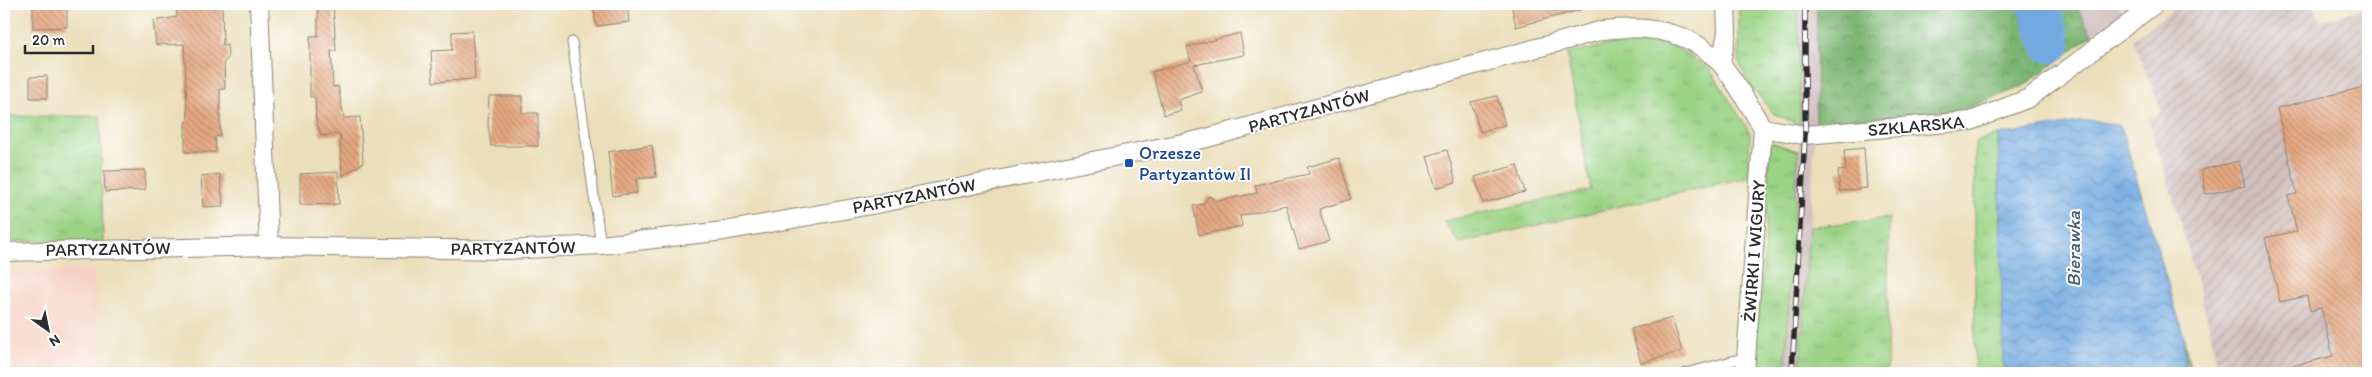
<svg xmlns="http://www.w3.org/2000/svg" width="2372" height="377" viewBox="0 0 2372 377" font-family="Itim,sans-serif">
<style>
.built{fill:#f6d2c4}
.industrial{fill:url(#industrial-furrows)}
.railway{fill:#d1bfbe}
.grass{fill:url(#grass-tufts);stroke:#637f58}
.forest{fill:url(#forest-crowns);stroke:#54704e}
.water{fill:url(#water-waves);stroke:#4e6a86}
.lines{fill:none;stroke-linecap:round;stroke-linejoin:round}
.river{stroke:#71a9e0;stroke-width:41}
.building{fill:url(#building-back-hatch)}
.lane-casing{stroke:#8b8472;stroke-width:11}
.street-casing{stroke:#8b8472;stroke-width:20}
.lane{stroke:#fff;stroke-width:9}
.street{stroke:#fff;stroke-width:18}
.rail-casing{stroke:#2b2b2b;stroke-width:5.5}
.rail{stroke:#fff;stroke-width:4;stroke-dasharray:11;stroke-linecap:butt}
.transit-dot{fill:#1a4fb4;stroke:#fff;stroke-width:2}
.labels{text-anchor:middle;stroke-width:4;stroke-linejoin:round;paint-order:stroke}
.street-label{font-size:18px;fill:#2b2b2b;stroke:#fff}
.transit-label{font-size:18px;fill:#164399;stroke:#fff;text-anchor:start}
.water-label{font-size:19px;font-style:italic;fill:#475d73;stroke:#fff}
</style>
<defs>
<pattern id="industrial-furrows" width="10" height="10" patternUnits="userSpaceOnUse" patternTransform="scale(1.25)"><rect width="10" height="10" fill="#d1bfbe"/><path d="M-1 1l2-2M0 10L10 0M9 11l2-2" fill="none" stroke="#b4a4a3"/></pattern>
<pattern id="grass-tufts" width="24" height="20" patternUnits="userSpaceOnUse" patternTransform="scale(1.25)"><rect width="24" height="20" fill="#9bd385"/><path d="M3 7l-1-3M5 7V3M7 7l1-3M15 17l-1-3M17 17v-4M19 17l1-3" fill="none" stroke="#86b573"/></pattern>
<pattern id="forest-crowns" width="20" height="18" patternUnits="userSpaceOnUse" patternTransform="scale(1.25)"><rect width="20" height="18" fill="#7cb572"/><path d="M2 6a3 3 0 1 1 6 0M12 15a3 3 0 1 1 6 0" fill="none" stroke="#66935e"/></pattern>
<pattern id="water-waves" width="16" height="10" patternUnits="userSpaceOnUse" patternTransform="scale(1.25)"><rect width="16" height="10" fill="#71a9e0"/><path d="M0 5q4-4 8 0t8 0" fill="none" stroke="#5d8ab6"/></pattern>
<pattern id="building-back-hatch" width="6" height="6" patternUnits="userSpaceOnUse" patternTransform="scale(1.25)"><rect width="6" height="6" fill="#e5a881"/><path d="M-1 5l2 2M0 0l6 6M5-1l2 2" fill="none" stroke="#ba896a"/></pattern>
</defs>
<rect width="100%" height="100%" fill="#fff"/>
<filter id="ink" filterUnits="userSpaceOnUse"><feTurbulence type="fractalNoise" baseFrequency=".02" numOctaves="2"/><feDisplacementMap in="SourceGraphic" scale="10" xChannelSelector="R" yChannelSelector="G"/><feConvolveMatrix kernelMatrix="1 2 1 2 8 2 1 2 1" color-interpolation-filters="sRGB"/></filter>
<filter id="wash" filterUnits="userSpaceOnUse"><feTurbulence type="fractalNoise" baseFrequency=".0096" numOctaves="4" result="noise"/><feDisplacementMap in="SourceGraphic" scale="20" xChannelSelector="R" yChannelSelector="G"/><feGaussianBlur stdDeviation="1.12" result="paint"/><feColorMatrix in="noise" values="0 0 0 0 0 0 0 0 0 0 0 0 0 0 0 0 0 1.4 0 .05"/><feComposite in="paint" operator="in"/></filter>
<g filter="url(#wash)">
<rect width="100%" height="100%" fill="#ebdeba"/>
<polygon class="built" points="94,269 102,373 13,373 9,272"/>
<polygon class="industrial" points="2180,4 2314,4 2320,21 2368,7 2368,373 2219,373 2207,318 2178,214 2148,118 2162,112 2133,39"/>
<g class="railway">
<polygon points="1798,4 1817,4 1816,123 1800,373 1785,373 1800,125"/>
<polygon points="2075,4 2117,4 2123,13 2092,35"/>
</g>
<g class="grass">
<polygon points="1739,4 1798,4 1800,125 1774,114 1750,86 1739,62"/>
<polygon points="1628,41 1671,45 1710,69 1750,133 1748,177 1459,243 1444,221 1591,190 1567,54"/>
<polygon points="4,116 100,116 103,242 4,241"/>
<polygon points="1998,135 2004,373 1975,373 1975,142"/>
<polygon points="1770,142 1798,151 1785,373 1752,373 1764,258"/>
<polygon points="1889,218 1887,373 1800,373 1809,227"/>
</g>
<g class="forest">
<polygon points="1817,4 2075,4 2092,35 2022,87 1965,109 1816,123"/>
<polygon points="2184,337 2191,373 2165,373 2185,369"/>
</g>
<polygon class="water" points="2091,120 2121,126 2184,337 2185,369 2165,373 2004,373 1998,135"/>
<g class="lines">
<polyline class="river" points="2038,4 2051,43"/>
</g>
<g id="blocks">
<g class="building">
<polygon points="33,4 67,4 67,27 33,28"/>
<polygon points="176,4 222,4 223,46 227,45 228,58 224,62 225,89 220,89 220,136 215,137 216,152 185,152 185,122 188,122 184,44 156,45 153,21 177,17"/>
<polygon points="318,4 333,4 336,51 331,51 333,87 338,86 344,118 360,117 363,163 342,176 340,134 321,136 316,119 315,97 310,97 310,36 318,36"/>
<polygon points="593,4 627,4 629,22 596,26"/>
<polygon points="1511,4 1579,4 1580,10 1516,27"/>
<polygon points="472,31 475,79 433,82 431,51 452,50 452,32"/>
<polygon points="1240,33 1244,55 1194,65 1202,92 1178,100 1181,110 1164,115 1152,72 1191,61 1187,47"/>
<polygon points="47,76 47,98 30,98 30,77"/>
<polygon points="2368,86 2368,373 2293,373 2292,366 2333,356 2321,308 2310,311 2307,296 2280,302 2265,238 2297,231 2288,196 2297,194 2277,108"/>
<polygon points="489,96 522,96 522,113 538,113 538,146 491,146 488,125"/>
<polygon points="1497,96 1505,125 1480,132 1471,102"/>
<polygon points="652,145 656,177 636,179 637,193 613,196 608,152"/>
<polygon points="1864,148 1867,188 1840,191 1838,171 1846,170 1844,150"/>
<polygon points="1447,150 1456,182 1436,188 1427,156"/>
<polygon points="1339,158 1351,199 1319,209 1329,241 1299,249 1286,205 1240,216 1242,226 1199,235 1193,206 1203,204 1209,196 1218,201 1257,193 1255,185 1309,174 1307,167"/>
<polygon points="2239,161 2245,186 2206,194 2201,170"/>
<polygon points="1517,165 1525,192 1483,203 1475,177"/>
<polygon points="145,170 145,190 105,192 104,171"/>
<polygon points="338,172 339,204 300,205 300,174"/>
<polygon points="220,174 223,206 203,207 201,176"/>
<polygon points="1672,318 1682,351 1641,363 1631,329"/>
</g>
</g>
</g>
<g filter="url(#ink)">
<use href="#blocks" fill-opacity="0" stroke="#8b8472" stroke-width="1"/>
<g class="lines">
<defs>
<g id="lane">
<polyline points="572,42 601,245"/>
<polyline points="1686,373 1747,357"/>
</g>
<g id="street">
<polyline points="259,4 269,246"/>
<polyline points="1721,63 1727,32 1726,4"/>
<polyline points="1763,128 1805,135 1971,121 2029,98 2155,4"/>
<path d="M4,252l265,-6 237,4 95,-5 123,-14 153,-27 326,-65 400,-109c41,-5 87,0 117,33 16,17 30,45 43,65"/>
<polyline points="1745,373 1763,128"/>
</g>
</defs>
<use href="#lane" class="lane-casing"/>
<use href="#street" class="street-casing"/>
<use href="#lane" class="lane"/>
<use href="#street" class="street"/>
<defs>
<polyline id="rail" points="1792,373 1805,135 1805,4"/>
</defs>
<use href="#rail" class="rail-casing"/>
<use href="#rail" class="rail"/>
</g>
</g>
<rect class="transit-dot" x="1124" y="158" width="10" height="10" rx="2.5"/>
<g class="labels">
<g class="street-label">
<text transform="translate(1309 111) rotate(-15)" y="6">PARTYZANTÓW</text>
<text transform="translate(1916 126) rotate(-5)" y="6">SZKLARSKA</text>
<text transform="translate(914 196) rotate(-11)" y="6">PARTYZANTÓW</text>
<text transform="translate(513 248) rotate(-1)" y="6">PARTYZANTÓW</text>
<text transform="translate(108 249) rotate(-1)" y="6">PARTYZANTÓW</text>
<text transform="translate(1754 251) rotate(-86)" y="6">ŻWIRKI I WIGURY</text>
</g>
<g class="transit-label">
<text x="1139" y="159">Orzesze<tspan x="1139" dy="21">Partyzantów II</tspan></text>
</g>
<g class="water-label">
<text transform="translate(2073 249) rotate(-90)" y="7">Bierawka</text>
</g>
</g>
<rect width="2372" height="377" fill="none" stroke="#fff" stroke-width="20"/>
<g transform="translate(48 330) rotate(147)" stroke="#ffffff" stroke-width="4" paint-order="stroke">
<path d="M0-4L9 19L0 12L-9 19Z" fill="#2b2b2b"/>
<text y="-8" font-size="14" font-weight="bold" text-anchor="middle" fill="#2b2b2b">N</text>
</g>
<path d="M25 45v8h68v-8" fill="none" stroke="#2b2b2b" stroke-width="2.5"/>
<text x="32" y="45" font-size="15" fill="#2b2b2b" stroke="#ffffff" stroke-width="4" paint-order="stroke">20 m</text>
</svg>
